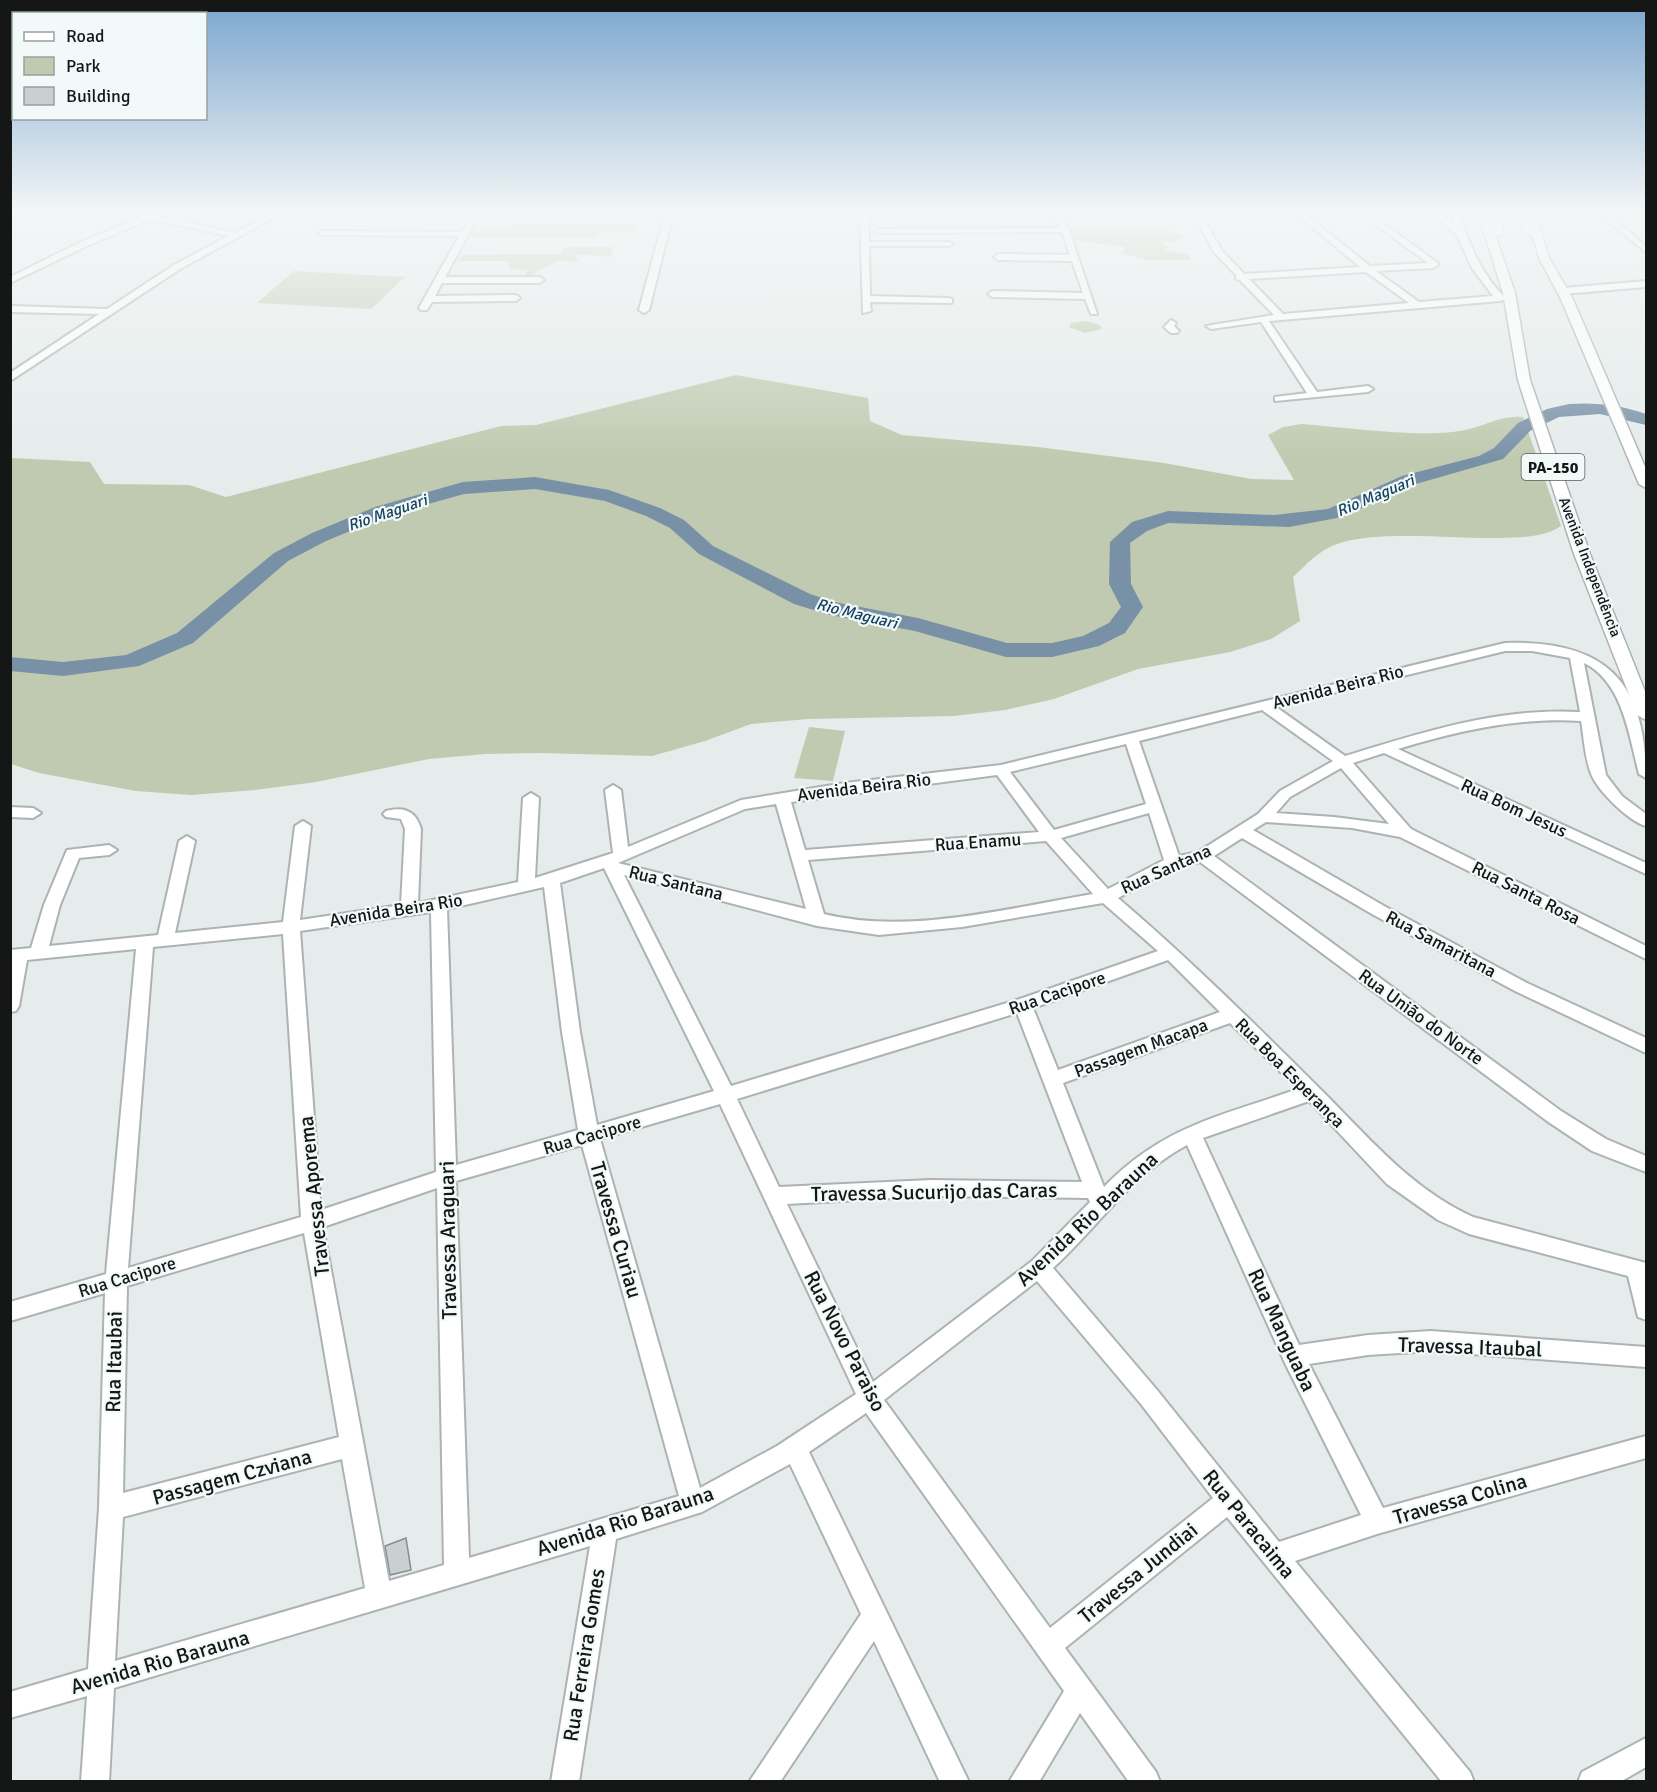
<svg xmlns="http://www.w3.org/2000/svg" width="1657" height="1792" viewBox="0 0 1657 1792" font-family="Signika,sans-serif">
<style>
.green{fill:#bfcab0}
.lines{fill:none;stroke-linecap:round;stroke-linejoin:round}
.river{fill:#7991a7;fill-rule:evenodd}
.building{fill:#c9d0d2;stroke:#858c8d;stroke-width:1.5}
.minor-casing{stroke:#acb3b2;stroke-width:4}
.major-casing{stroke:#acb3b2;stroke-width:3}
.minor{fill:#fff;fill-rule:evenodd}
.major{fill:#fff;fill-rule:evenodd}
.labels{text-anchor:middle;stroke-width:4.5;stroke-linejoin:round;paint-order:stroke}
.far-street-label{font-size:15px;fill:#151717;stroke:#f2faf9}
.shield{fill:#f2faf9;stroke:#575b5b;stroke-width:1.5}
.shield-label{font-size:16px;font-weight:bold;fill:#151717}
.far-water-label{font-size:16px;font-style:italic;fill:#174060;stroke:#f2faf9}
.street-label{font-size:18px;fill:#151717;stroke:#f2faf9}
.near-street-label{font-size:21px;fill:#151717;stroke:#f2faf9}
</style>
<rect width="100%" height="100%" fill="#e5eceb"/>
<g class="green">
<polygon points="512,223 635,223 634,233 599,233 596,237 470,237 474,231 511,230"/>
<polygon points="1141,227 1176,232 1183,236 1176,242 1160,242 1168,247 1165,250 1190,255 1189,260 1149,260 1120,253 1126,247 1073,240 1071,228"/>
<polygon points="565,247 613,247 611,257 574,254 578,261 570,262 561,260 538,270 531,278 524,278 528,270 510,269 508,261 458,261 463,255 561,254"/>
<polygon points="294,271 405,277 371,309 257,303"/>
<polygon points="1086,321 1100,325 1102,329 1085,333 1069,327 1071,323"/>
<path d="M736,375l132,23 2,23 32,14 136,12 126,16 87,16 43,1 -26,-45 15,-8 19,-3c43,3 123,15 163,6 21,-4 35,-15 58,-13l38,109c-18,12 -40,11 -62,12 -44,1 -122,-8 -162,6 -18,6 -31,21 -44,33l7,44 -29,18 -41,13 -92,17 -84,30 -49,11 -51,6 -146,3 -57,5 -46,17 -53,15 -110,-3 -57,1 -56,5 -113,23 -61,8 -64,5 -55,-4 -97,-18 -28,-9v-306l79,4 14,22 85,1 37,12 275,-71 35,-1z"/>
<polygon points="809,727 845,731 833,781 794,778"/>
</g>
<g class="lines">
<path class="river" d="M1569,404c27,-2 52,1 77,10v11l-46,-11 -41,3 -29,14 -27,28 -87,25 -74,33 -53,10 -121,-4 -21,8 -17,12 1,41 12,23 -18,26 -26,13 -47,11h-46l-91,-26 -85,-16 -36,-11 -95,-50 -29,-26 -24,-12 -41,-15 -70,-12 -71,5 -75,21 -63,26 -38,20 -95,82 -54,23 -76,10 -53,-5v-14l53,5 63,-7 51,-22 97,-80 38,-20 63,-26 88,-25 72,-5 74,13 51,18 24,12 29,26 97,48 24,8 84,16 89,25h45l31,-7 26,-13 12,-16 -12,-23 1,-42 22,-20 36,-11 106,4 54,-6 74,-33 77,-20 15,-8 24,-25 29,-14z"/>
</g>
<polygon class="building" points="406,1538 411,1570 390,1575 385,1546"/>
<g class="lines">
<defs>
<g id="minor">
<polygon points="30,210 40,210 10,222 10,217"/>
<polygon points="118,210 131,210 235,233 279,210 288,210 180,269 10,381 10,373 99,314 10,312 10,306 107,309 174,265 228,236 150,219 87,246 10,283 10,277 81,242 141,217"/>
<polygon points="358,210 482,210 445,277 540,277 544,280 540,283 442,283 435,296 516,295 520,298 516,301 432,302 427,310 421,310 419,308 459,236 322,235 318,233 322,231 462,232 473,212 362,212"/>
<polygon points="666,210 674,210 649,310 644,313 639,310"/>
<polygon points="860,210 868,210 869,242 949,242 953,244 949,246 869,246 870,296 949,298 952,299 952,303 870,302 871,311 863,313"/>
<polygon points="1049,210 1057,210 1069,230 1097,314 1091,314 1085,299 992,297 988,294 992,291 1083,293 1072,261 998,260 994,257 998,254 1070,255 1062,232 879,233 875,231 879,229 1060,228"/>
<path d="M1191,210h8l23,41 22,23 116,-7 -68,-57h8l70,56 58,-3 -72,-53h9l74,54 -6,4 -57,3 43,31 74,-6 -21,-28 -15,-33 -27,-25h8l16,14 -3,-14h8c9,33 20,59 43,85l12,2 -14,4 -231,20 48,71 51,-6 5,3 -5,3 -93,9v-4l32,-4 -46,-71 -50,7 -5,-3 68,-11 -34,-35 -4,-1v-4l-22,-23zM1366,272l43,31 -126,11 -34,-35z"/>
<polygon points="1594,210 1602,210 1646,246 1646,252"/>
<polygon points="1646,281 1646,287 1563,294 1559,291 1563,288"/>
<polygon points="1171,320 1176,323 1174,326 1179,331 1177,333 1171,333 1164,327"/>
<path d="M1505,643c98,-3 141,36 141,135l-7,-4c-10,-38 -16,-92 -55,-111l22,112 16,21 24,18v12c-16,-4 -47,-34 -54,-50 -7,-15 -8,-38 -11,-55 -62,-4 -124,10 -183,28l248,114v11l-262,-121 -31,10 58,66 235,117v13l-246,-122 -48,-9 -86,-6 -13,8 131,76 143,77 119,55v15l-131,-62 -143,-77 -130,-76 -28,18 347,255 45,28 40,17v16l-54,-21 -45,-30 -347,-259 -23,4 -59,32c69,59 134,123 199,188 49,48 92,102 156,131l173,46v57l-8,-3 -10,-41 -159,-42 -31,-14 -51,-36 -78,-83 -106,37 96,207 69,-10 63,-4 215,16v20l-215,-16 -63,4 -59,9 74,144 263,-72v22l-269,76 -82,27 175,211 4,10h-32l-215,-265 -162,131 91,124 4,10h-31l-49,-69 -41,69h-30l55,-91 -198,-278 -57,39 160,330h-29l-66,-141 -94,141h-31l112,-168 -71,-150 -88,48 -86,27 -37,243h-28l39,-236 -476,142 -5,94h-28l6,-86 -77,22v-26l78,-23 11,-161 6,-215 -95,28v-19l96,-28 30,-325 -109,11 -8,46 -3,5 -6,1v-62l21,-2 13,-43 23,-55 42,-5 8,5 -8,5 -30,3 -19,47 -11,41 109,-11 21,-94 8,-5 8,5 -20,92 108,-11 12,-96 8,-5 8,5 -11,94 101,-15 4,-76 -4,-10 -15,-2 -3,-3 3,-3c18,-5 30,0 35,18l-3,74 100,-21 5,-84 8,-5 8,5 -4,80 78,-25 -8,-63 8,-5 8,5 7,57 113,-47 104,-17 156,-18zM1505,651h27l38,7 10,54c-81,-5 -160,21 -235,44l-69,-49zM1262,710l71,51 -53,30 -22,23 -60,38 -19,4 -40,-115zM1126,744l20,60 -92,26 -44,-58zM1341,768l48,56 -55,-7 -58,-4 14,-16zM997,775l42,57 -234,18 -14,-48zM776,804l30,105 -188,-46 127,-54zM1149,813l15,47 -56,29 -47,-51zM1046,841l47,53c-85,14 -184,41 -269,20l-16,-54zM604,868l110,223 -117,34 -17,-93 -20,-149zM624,875l193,51 62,9 83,-8 141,-24 55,48 -141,49 -286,86zM544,887l18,145 16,98 -122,35 -9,-256zM431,912l5,260 -115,38 -21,-279zM283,934l18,283 -173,51 25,-321zM1168,960l52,52 -162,58 -25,-62zM1017,1013l65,169 -151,-2 -152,7 -42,-88zM1230,1023l68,66c-77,27 -135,37 -194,98l-41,-104zM720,1104l136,290 -79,52 -77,42 -100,-349zM582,1145l97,351 -210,62 -13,-377zM1187,1145l98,218 76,152 -82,27 -122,-152 -104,-122c45,-41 79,-94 134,-123zM437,1188l7,377 -55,16 -66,-354zM931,1196l157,2 2,4 -58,59 -159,121 -86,-178zM304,1233l35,204 -216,56 4,-207zM1037,1281l104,123 72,94 -163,130 -166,-228zM342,1459l23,129 -250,73 8,-144z"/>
<polygon points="10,807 33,808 41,813 33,818 10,817"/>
<polygon points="1646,1738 1646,1767 1620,1782 1578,1782 1582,1772"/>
</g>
<polygon id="major" points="1477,210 1487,210 1490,220 1491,210 1525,212 1524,210 1534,210 1550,260 1572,297 1646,469 1646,488 1639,484 1560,297 1540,260 1532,234 1525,234 1519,217 1499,214 1503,234 1496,237 1515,293 1530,380 1590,554 1646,694 1646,720 1637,715 1574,554 1518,380 1503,293"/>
</defs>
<use href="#minor" class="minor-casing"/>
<use href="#major" class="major-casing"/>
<use href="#minor" class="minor"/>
<use href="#major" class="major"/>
</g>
<linearGradient id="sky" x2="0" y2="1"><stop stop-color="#7ba6ce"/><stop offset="0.46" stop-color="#f3f6f6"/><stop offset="1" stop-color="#f3f6f6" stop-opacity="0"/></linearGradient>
<rect width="1657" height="461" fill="url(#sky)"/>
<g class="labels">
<g class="far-street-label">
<text transform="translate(1590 567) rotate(69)" y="5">Avenida Independência</text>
</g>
<rect class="shield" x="1521.5" y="454" width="63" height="26" rx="4.5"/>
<g class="shield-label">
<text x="1553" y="473">PA-150</text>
</g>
<g class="far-water-label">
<text transform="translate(1375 495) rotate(-23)" y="6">Rio Maguari</text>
<text transform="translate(387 512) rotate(-19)" y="6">Rio Maguari</text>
<text transform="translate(857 613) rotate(14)" y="6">Rio Maguari</text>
</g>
<g class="street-label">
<text transform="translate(1338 687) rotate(-14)" y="6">Avenida Beira Rio</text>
<text transform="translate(864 787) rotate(-7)" y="6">Avenida Beira Rio</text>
<text transform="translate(1514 808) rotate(25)" y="6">Rua Bom Jesus</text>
<text transform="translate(978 842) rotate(-4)" y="6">Rua Enamu</text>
<text transform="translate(1166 869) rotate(-24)" y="6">Rua Santana</text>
<text transform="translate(676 883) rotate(14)" y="6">Rua Santana</text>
<text transform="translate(1526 893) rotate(27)" y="6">Rua Santa Rosa</text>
<text transform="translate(396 910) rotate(-9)" y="6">Avenida Beira Rio</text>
<text transform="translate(1441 944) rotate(28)" y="6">Rua Samaritana</text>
<text transform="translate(1057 993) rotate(-19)" y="6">Rua Cacipore</text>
<text transform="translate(1421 1017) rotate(36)" y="6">Rua União do Norte</text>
<text transform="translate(1141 1048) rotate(-20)" y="6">Passagem Macapa</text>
<text transform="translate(1290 1073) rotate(45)" y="6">Rua Boa Esperança</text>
<text transform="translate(592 1135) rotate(-16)" y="6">Rua Cacipore</text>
<text transform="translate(127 1277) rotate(-17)" y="6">Rua Cacipore</text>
</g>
<g class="near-street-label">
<text transform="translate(934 1192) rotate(-1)" y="7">Travessa Sucurijo das Caras</text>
<text transform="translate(314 1196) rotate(-96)" y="7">Travessa Aporema</text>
<text transform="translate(1087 1219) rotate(-43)" y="7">Avenida Rio Barauna</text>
<text transform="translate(616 1230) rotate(74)" y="7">Travessa Curiau</text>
<text transform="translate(448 1240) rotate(-91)" y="7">Travessa Araguari</text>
<text transform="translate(1282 1330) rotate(65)" y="7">Rua Manguaba</text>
<text transform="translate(845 1341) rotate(63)" y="7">Rua Novo Paraiso</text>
<text transform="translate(1470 1347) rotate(2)" y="7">Travessa Itaubal</text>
<text transform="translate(114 1362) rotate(-89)" y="7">Rua Itaubai</text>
<text transform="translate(232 1477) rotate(-15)" y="7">Passagem Czviana</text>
<text transform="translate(1460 1499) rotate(-16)" y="7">Travessa Colina</text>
<text transform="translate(625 1521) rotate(-18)" y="7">Avenida Rio Barauna</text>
<text transform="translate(1249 1524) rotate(51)" y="7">Rua Paracaima</text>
<text transform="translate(1138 1573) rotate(-39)" y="7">Travessa Jundiai</text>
<text transform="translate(584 1655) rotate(-81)" y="7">Rua Ferreira Gomes</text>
<text transform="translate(160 1662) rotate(-16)" y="7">Avenida Rio Barauna</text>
</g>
</g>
<rect width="1657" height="1792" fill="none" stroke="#151717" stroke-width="24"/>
<rect x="12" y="12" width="195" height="108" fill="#f2faf9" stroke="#9a9f9f" stroke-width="1.5"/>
<rect x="24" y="32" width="30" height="9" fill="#ffffff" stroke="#9a9f9f" stroke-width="1.5"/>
<text x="66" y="42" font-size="18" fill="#151717">Road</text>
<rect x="24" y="57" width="30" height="18" fill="#bfcab0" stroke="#9a9f9f" stroke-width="1.5"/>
<text x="66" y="72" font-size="18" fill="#151717">Park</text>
<rect x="24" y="87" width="30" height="18" fill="#c9d0d2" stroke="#9a9f9f" stroke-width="1.5"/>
<text x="66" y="102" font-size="18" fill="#151717">Building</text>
</svg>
